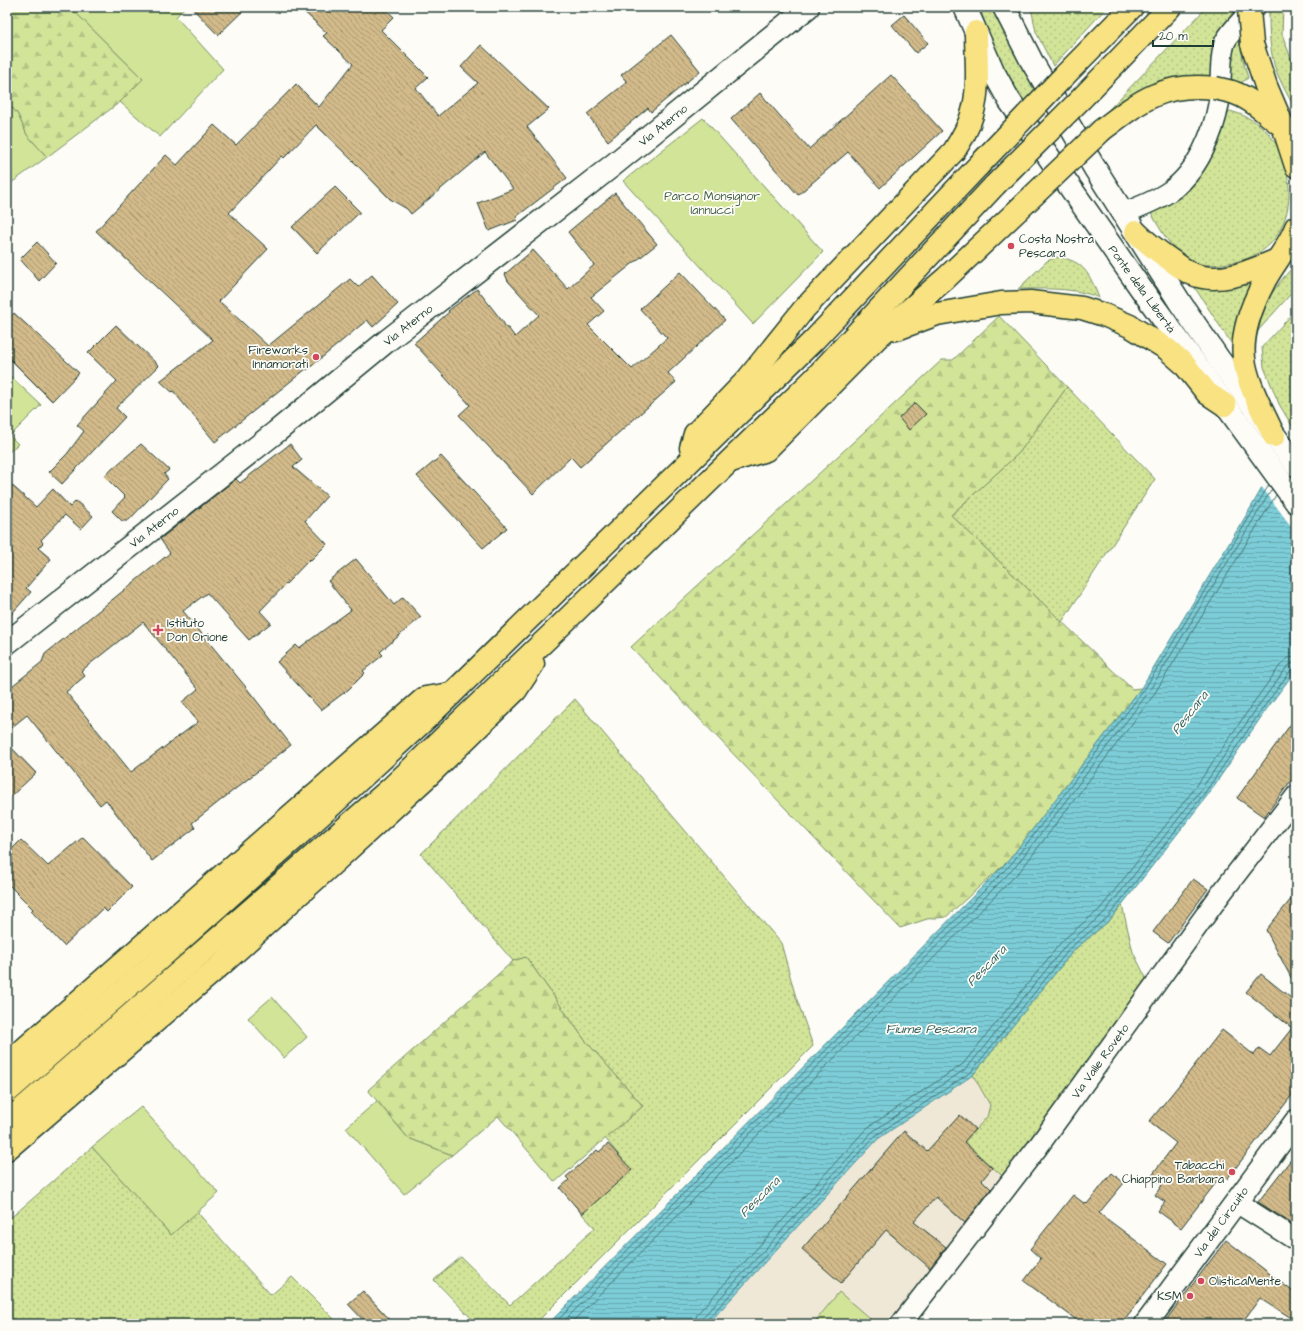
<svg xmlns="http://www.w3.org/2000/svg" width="1303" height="1331" viewBox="0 0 1303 1331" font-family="'Architects Daughter',sans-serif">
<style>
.built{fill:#f0e8d6}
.grass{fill:url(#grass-dots);stroke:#789066}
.forest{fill:url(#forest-firs);stroke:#789066}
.green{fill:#d2e498;stroke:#789066}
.water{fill:url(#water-rules);stroke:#579396}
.pier{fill:#fdfcf7}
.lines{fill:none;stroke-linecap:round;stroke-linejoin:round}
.shore{stroke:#457776;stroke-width:1}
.building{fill:url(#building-back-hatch);stroke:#1f3d34;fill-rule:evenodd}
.minor-casing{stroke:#1f3d34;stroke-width:23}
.tertiary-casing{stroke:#1f3d34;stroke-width:25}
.secondary-casing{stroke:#1f3d34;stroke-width:25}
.trunk-casing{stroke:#1f3d34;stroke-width:25}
.minor{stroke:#fdfcf7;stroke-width:20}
.tertiary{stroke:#fdfcf7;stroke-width:22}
.secondary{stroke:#fdfcf7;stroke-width:22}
.trunk{stroke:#f8e281;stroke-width:22}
.trunk-bridge-casing{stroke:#1f3d34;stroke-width:25;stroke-linecap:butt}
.trunk-bridge{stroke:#f8e281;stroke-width:22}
.poi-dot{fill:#d1495b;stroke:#fdfcf7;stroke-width:1.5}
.labels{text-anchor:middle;stroke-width:3.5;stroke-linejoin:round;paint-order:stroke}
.street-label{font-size:12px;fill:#1f3d34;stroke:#fdfcf7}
.park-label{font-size:12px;fill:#435e48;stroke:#fdfcf7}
.poi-label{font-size:12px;fill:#1f3d34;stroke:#fdfcf7;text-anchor:start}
.water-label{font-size:13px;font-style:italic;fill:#36615d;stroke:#fdfcf7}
</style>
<defs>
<pattern id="grass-dots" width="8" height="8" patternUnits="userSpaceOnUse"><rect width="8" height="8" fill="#d2e498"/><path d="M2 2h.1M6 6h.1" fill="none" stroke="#b4c484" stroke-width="1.8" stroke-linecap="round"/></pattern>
<pattern id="forest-firs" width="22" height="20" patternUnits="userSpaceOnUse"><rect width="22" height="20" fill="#d2e498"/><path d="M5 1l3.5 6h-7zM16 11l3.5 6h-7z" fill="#b4c484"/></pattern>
<pattern id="water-rules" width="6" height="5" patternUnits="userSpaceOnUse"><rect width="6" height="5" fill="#7dcdd8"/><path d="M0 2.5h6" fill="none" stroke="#66a8b0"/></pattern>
<pattern id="building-back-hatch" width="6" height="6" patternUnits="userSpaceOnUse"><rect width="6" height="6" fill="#d2ba8a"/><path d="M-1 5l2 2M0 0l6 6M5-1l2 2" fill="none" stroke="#aa9872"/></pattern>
</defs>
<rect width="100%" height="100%" fill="#fdfcf7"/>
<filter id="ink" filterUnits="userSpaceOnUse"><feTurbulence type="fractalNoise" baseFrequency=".025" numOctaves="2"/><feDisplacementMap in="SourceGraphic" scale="8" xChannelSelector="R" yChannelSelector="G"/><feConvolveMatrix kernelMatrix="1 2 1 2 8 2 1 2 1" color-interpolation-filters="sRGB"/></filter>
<g filter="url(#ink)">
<polygon class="built" points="973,1075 990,1105 987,1117 964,1142 1008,1181 892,1324 876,1324 839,1292 813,1324 708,1324 878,1139"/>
<g class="grass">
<path d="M978,7h18l40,87 -10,11c-10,-16 -22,-31 -29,-48 -7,-16 -10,-34 -19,-50z"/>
<polygon points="1031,7 1107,7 1053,66 1036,32"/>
<polygon points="1207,7 1239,7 1238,34 1244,64 1248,78 1234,88 1217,84 1097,122"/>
<path d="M1269,7h14l-1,27 14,38v38c-7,-12 -14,-25 -19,-37 -8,-21 -8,-44 -8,-66z"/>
<path d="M1225,110c16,3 33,11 44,24 21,26 27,67 11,96 -3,5 -6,11 -11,15 -12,12 -30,17 -47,19 -15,2 -30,1 -42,-10 -13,-11 -24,-32 -32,-47h9z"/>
<path d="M1057,257c27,3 33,18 42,41 -24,-11 -55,-9 -81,-9l29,-28z"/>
<path d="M1296,264v24l-40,45c1,-6 2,-12 5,-18 6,-18 21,-37 35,-51z"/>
<path d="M1257,280l-20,72 -44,-67c23,7 42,6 64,-5z"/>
<polygon points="1296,310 1296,428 1295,431 1279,404 1264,367 1262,347"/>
<polygon points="1067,387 1155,479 1062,622 951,515 1019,453"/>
<polygon points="575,699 654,794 781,943 795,994 813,1046 535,1324 477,1324 434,1280 461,1257 510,1305 595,1228 582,1214 631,1170 605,1138 643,1106 584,1039 526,957 513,961 421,854"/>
<polygon points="1122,905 1133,952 1150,986 1008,1181 964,1142 987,1117 990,1105 973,1075 1074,950 1110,920"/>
<polygon points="92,1147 171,1235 197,1212 271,1295 292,1277 339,1324 7,1324 7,1221"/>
</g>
<g class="forest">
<polygon points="7,7 70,7 143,79 120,102 47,157 27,135 18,115 7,101"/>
<polygon points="999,316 1067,387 1019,453 951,515 1132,689 1141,688 1009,860 946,917 927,919 900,928 631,647 942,360 953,360"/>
<polygon points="526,957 584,1039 643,1106 555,1182 498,1116 452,1155 408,1138 368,1090 513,961"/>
</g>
<g class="green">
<polygon points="70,7 185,7 176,17 223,69 160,137 120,102 143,79"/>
<polygon points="7,101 18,115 27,135 47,157 7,186"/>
<polygon points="703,118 823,252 753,324 623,181"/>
<polygon points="7,373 41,405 10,436 18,444 7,454"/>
<polygon points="272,997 307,1037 284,1058 248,1018"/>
<polygon points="377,1101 408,1138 452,1155 404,1194 346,1128"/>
<polygon points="141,1107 219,1193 171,1235 92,1147"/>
<polygon points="839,1292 876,1324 813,1324"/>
</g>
<polygon class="water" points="1296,428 1296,670 1266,710 1207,796 1110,920 1074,950 973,1075 878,1139 708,1324 548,1324 1009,860 1141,688 1250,509"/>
<polygon class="pier" points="1292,432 1296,438 1296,533 1261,486"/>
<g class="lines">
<g class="shore">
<polyline points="554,1324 1012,863 1144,690 1269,485"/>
<polyline points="561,1324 1016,866 1148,693 1272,489"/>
<polyline points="570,1324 1021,870 1153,696 1276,495"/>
<polyline points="694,1324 695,1319 698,1313 867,1128 963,1064 1063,940 1100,909 1195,788 1254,702 1282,663 1288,658 1296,657"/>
<polyline points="700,1324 703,1317 872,1132 967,1068 1067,944 1104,913 1200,791 1259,705 1287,667 1291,664 1296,663"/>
<polyline points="706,1324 707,1320 875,1136 971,1072 1071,947 1108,917 1204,794 1263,708 1291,670 1296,668"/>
</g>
</g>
<g class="building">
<polygon points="191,7 247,7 218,35"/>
<polygon points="299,7 383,7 394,17 381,30 428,77 416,88 438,116 478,83 461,67 481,45 549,109 527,127 567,178 516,217 517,220 489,231 478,203 513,189 485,152 411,214 407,209 390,199 356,164 316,125 284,158 282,156 229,213 268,249 219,301 268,346 350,279 358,287 372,275 398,304 373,327 367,320 307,370 306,369 215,442 173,391 172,392 160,381 213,340 96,231 166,155 177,165 214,125 236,145 296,84 319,107 353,64 323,36 327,33"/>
<polygon points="904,15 928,43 916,53 892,25"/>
<polygon points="671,35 700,71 651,112 648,108 608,141 587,114 627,82 621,75"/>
<polygon points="891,75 942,131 880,188 848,152 798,195 731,119 760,93 809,149"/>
<polygon points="335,187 360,212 317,253 292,227"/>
<polygon points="615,193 657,244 591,297 604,311 588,325 632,369 667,338 640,309 680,272 725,320 668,373 676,382 580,467 571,457 533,494 459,415 470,405 414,343 449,312 448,311 477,289 503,322 506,328 508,328 515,337 539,315 508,281 505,274 533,250 568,289 594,265 568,232"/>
<polygon points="37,242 56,263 39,281 20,259"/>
<polygon points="14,313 79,373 52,401 7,356 7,321"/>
<polygon points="116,325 159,366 116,408 125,417 62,484 49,472 67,454 84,431 77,425 117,381 88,353"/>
<polygon points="915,403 926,414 909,430 899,418"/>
<polygon points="141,444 169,470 164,474 168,479 128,521 122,521 112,511 125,497 104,476"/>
<path d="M290,444l12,16 -9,7 34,29 -22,25 22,23 -16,16 -1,-1 -50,52 11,12 -22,17 -42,-47 -24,18 62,75 46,59 -99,78 3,5 -43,33 -46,-61 -6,5 -73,-90 -20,16v-41l35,-28 3,-8 125,-101 -10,-14 76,-60 4,4zM143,622l55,67 -16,13 16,20 -67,50 -65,-80 19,-16 -4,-5z"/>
<polygon points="441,456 507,528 483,548 417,476"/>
<polygon points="7,481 36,507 53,489 70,507 76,501 93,516 81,529 65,515 41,540 43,543 38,548 51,559 26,588 31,592 7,619"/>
<polygon points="356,559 394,605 403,597 421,617 380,652 383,655 363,671 365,673 349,689 321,710 277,662 296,645 299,648 351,610 328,581"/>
<polygon points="1296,717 1296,774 1264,817 1237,798"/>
<polygon points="7,743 36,773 7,800"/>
<polygon points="83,837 132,887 107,912 103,908 64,946 31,911 33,909 7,883 7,854 21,840 48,866"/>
<polygon points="1193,879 1208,889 1168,943 1153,932"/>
<polygon points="1296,893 1296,987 1266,930"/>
<polygon points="1261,974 1296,1002 1296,1090 1227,1179 1222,1175 1181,1228 1158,1211 1165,1202 1155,1195 1162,1185 1151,1176 1176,1143 1149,1122 1183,1080 1222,1030 1254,1055 1259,1048 1270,1056 1292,1028 1246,992"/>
<polygon points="960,1115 975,1129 964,1142 992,1168 982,1180 991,1189 965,1223 936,1197 914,1222 946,1247 930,1268 886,1230 841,1283 802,1249 904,1131 927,1151"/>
<polygon points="608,1144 632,1170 582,1214 560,1188 569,1180 566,1177 597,1150 599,1152"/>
<polygon points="1296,1153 1296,1226 1258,1202"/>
<polygon points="1112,1173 1124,1183 1099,1213 1167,1264 1121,1324 1082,1324 1024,1281 1041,1259 1030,1249 1073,1195 1085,1204 1086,1203 1087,1204"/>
<polygon points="1226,1240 1296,1294 1296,1321 1260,1298 1241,1324 1163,1324"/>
<polygon points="363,1291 394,1324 367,1324 348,1304"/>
</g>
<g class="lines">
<defs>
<g id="minor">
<path d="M1124,213c15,-6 32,-12 46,-22 27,-18 44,-59 49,-89 3,-18 0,-44 6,-60 5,-11 22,-27 30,-35"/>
<polyline points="1236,1202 1296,1240"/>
<polyline points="901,1324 1037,1148 1220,895 1296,796"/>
</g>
<polyline id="tertiary" points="7,643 276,432 388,340 612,166 808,7"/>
<g id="secondary">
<polyline points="965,7 993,71 1009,100 1142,290 1296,502"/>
<polyline points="1004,7 1031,60 1094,167 1181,304 1218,358 1296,465"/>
<polyline points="1146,1324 1296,1121"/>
</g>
<g id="trunk">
<polyline points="1252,44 1266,86 1283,126 1296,166"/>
<polyline points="1065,75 1132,7"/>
<path d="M1232,92c19,6 33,21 49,33"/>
<polyline points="1081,99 1170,7"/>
<path d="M1102,130c39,-30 62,-48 113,-42"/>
<path d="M1136,232c11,11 23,20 36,29 6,4 12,9 18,12 28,13 61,-2 87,-13"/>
<polyline points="897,329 937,314 1001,303 1030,302 1082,308 1104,315 1130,326 1167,349 1184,364 1207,393 1225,405"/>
<path d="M1274,436c-10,-23 -24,-46 -29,-71 -6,-29 7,-60 20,-85 10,-18 24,-34 31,-53"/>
<path d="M691,448l4,-14 52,-54 57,-71 150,-158c7,-11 14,-22 18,-36 8,-26 4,-56 4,-83"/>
<polyline points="734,460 766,450 879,336 946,278 1017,211"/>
<polyline points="7,1064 425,698 451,694"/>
<polyline points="7,1092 147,970 333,804 429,716 814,340 979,165"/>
<polyline points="7,1122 391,788 555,631 813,380 995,185"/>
<polyline points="7,1149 223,963 329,867 427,777 516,690 533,664"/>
</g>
</defs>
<use href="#minor" class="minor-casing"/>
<use href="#tertiary" class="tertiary-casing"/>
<use href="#secondary" class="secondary-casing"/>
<use href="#trunk" class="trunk-casing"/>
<use href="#minor" class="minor"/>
<use href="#tertiary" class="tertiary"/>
<use href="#secondary" class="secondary"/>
<use href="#trunk" class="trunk"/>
<defs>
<g id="trunk-bridge">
<polyline points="1249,10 1252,44"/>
<polyline points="1215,88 1232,92"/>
<polyline points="979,165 1065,75"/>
<polyline points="995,185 1081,99"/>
<polyline points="1017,211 1102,130"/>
</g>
</defs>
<use href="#trunk-bridge" class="trunk-bridge-casing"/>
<use href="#trunk-bridge" class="trunk-bridge"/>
</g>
</g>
<g class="poi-dot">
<circle cx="1011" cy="246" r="4"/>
<circle cx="316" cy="357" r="4"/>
<path d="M156 624h4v4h4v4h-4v4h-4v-4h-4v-4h4z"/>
<circle cx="1232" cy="1172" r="4"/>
<circle cx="1201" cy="1281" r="4"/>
<circle cx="1190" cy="1296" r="4"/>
</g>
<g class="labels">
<g class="street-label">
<text transform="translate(663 125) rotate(-39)" y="4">Via Aterno</text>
<text transform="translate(1142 289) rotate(54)" y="4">Ponte della Libertà</text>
<text transform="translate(408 325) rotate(-38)" y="4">Via Aterno</text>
<text transform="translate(154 527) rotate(-38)" y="4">Via Aterno</text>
<text transform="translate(1100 1061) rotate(-54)" y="4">Via Valle Roveto</text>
<text transform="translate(1221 1222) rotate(-54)" y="4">Via del Circuito</text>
</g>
<g class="park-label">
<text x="712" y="200">Parco Monsignor<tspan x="712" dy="14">Iannucci</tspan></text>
</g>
<g class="poi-label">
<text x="1019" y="243">Costa Nostra<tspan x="1019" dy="14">Pescara</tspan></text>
<text x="308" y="354" text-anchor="end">Fireworks<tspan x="308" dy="14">Innamorati</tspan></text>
<text x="167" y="627">Istituto<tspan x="167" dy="14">Don Orione</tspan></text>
<text x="1224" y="1169" text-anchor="end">Tabacchi<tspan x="1224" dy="14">Chiappino Barbara</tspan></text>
<text x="1209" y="1285">OlisticaMente</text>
<text x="1182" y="1300" text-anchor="end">KSM</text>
</g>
<g class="water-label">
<text transform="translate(1189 712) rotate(-52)" y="5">Pescara</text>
<text transform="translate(986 965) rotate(-46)" y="5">Pescara</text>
<text x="931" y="1033">Fiume Pescara</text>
<text transform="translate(759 1196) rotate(-45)" y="5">Pescara</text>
</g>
</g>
<rect width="1303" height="1331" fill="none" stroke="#fdfcf7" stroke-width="24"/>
<rect x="12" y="12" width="1279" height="1307" fill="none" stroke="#1f3d34" stroke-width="1.5" filter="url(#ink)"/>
<path d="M1153 40v6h60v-6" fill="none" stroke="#1f3d34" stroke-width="2"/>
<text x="1159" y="40" font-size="12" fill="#1f3d34" stroke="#fdfcf7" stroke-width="3" paint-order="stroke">20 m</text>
</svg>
